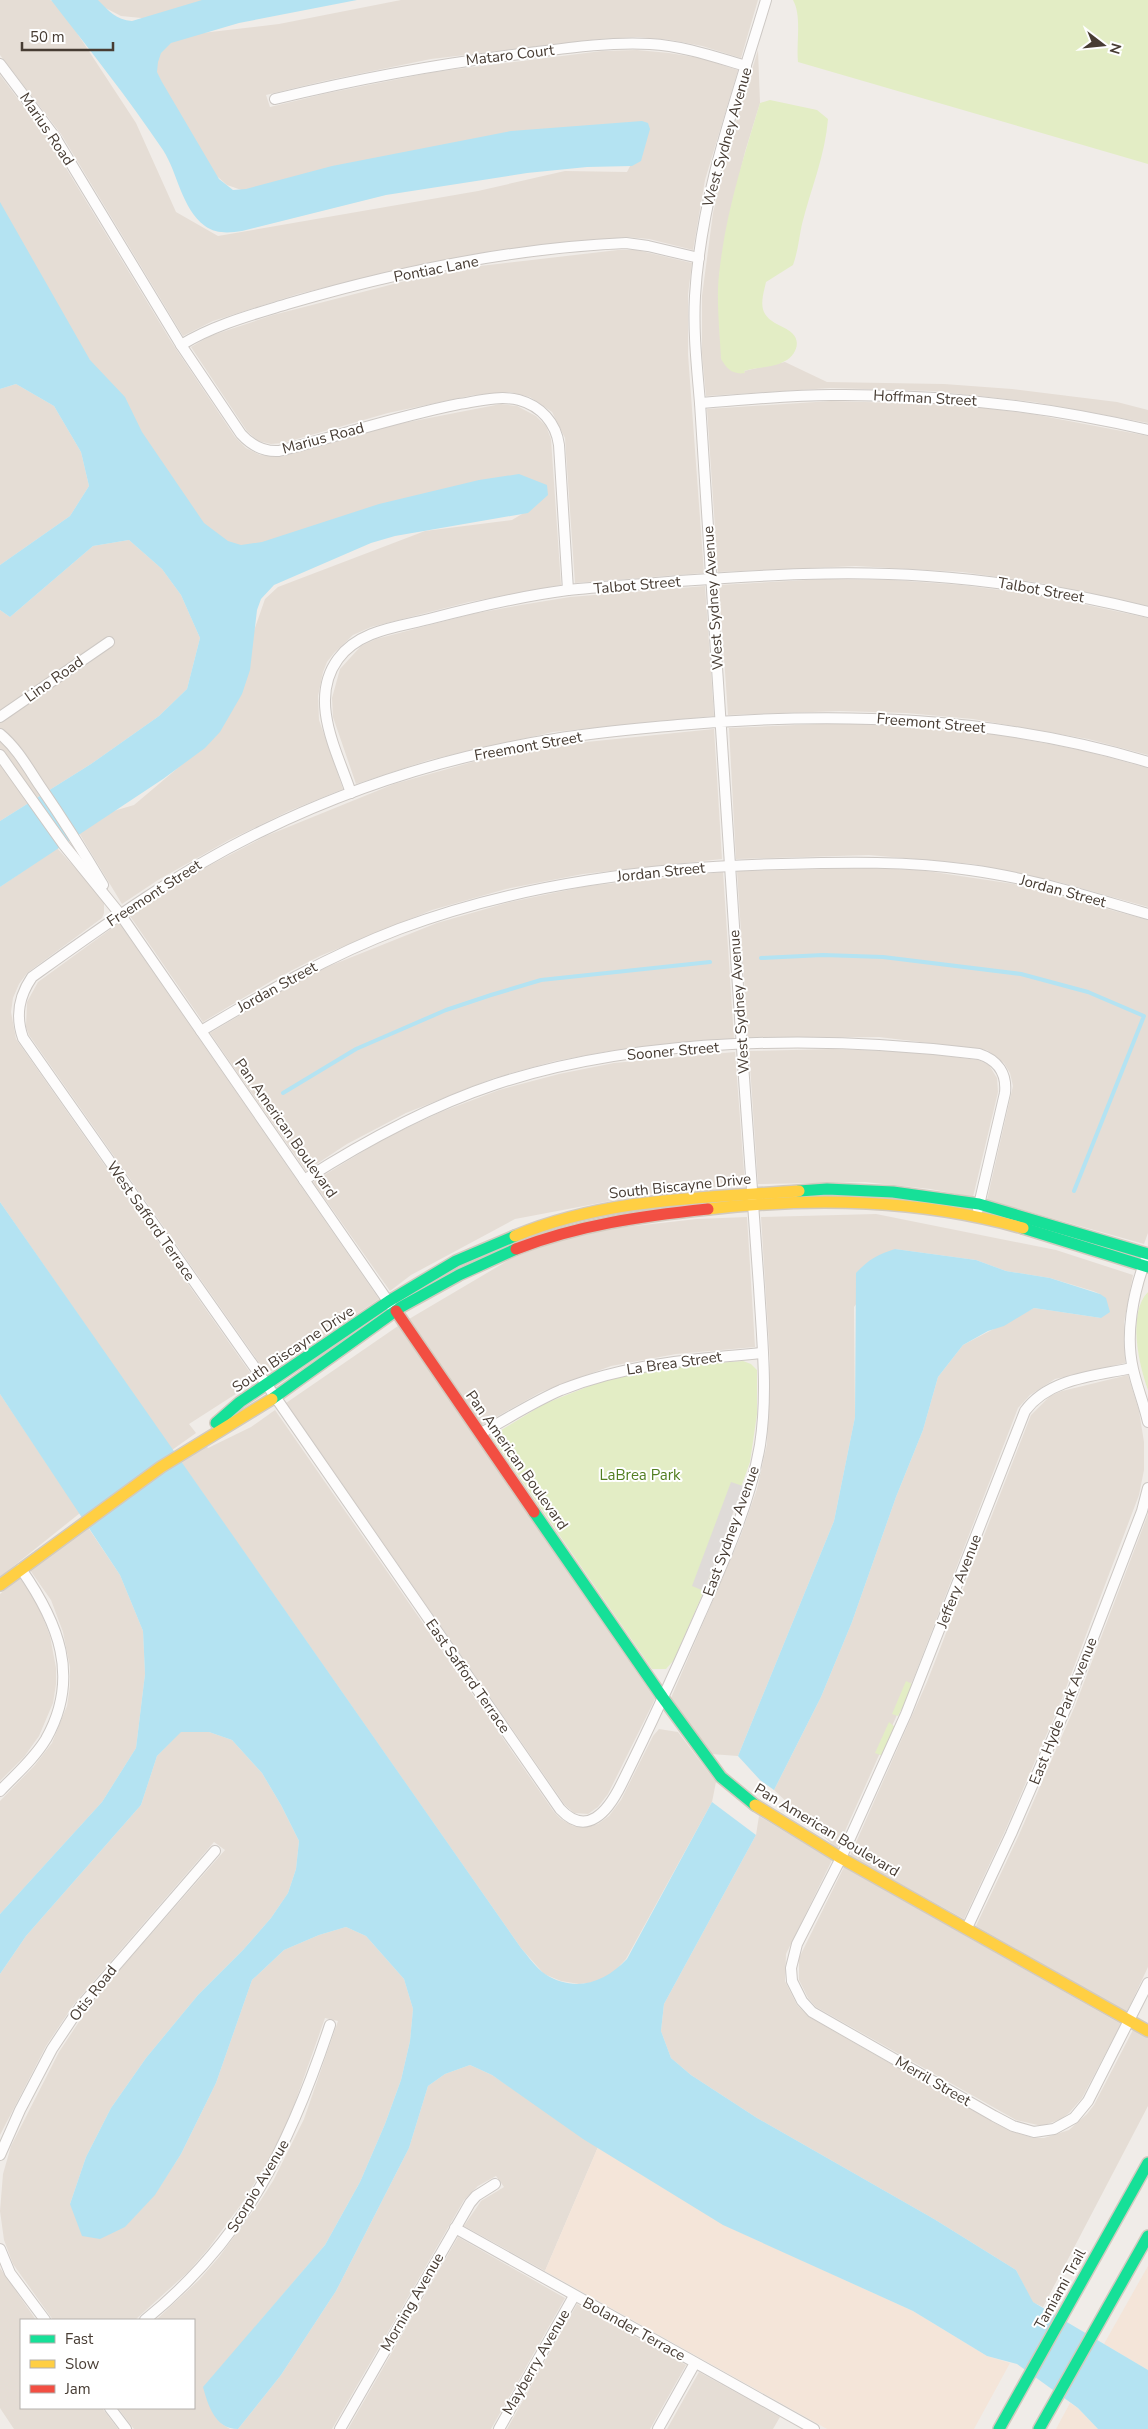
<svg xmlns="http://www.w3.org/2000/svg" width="1148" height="2429" viewBox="0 0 1148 2429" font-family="'Nunito Sans',sans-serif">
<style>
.residential{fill:#e5ddd5}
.commercial{fill:#f4e5d9}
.green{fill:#e3edc5}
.parking{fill:#dfdbd8}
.water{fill:#b4e3f2}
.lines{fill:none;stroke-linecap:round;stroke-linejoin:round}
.stream{stroke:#b4e3f2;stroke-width:4}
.street-casing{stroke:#cdc8c4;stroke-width:12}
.fast-casing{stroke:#d2cabf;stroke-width:14}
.slow-casing{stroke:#d2cabf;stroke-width:14}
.jam-casing{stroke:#d2cabf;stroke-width:14}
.street{stroke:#fdfcfc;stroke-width:10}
.fast{stroke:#16e098;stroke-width:11}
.slow{stroke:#ffcf43;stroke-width:11}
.jam{stroke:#f24e42;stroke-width:11}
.labels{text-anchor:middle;stroke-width:4;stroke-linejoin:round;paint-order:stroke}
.street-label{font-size:15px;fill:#473c33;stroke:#fff}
.park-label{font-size:15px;fill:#527e21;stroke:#fff}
</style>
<rect width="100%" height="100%" fill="#f0ece8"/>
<g class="residential">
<polygon points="0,0 50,0 58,4 136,123 176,212 218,236 478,191 565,171 627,172 646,135 253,194 227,185 204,165 150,63 165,46 174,41 202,33 279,24 401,0 758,0 741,58 702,46 671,40 637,37 600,39 431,59 324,81 266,95 270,107 328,93 434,72 602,51 637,50 669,53 700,58 738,70 705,180 693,250 649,239 626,237 477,254 409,267 298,294 213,321 183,336 61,134 0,55"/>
<polygon points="90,0 210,0 162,20 121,16"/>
<polygon points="758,50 760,103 745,152 727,227 719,277 720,341 745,373 744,371 785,362 827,382 944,384 1012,389 1117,402 1148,410 1148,423 1034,402 933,391 830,388 706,396 702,353 702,296 713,213 730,142"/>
<polygon points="0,75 49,140 172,343 235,437 246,448 260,455 281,457 393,425 501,404 517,406 536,416 546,426 551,439 561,585 469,602 371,627 353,635 334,653 327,662 323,672 318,696 319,720 343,789 289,811 229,840 158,880 122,904 73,823 134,805 192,756 249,645 265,599 278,587 425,531 512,520 527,511 225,555 207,540 0,223"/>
<polygon points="618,250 637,250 692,263 688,294 688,354 704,573 575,583 565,438 552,412 530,397 510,392 474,395 388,413 283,443 271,444 258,441 247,431 191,347 210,336 273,315 413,279 480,266"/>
<polygon points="16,384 54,406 81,452 89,486 70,516 0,565 0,389"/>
<polygon points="831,401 933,404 985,408 1032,414 1148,436 1148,606 1041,583 962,572 856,566 718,572 707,409"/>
<polygon points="129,540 162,569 181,595 200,638 187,689 159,716 91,764 0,821 0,610 10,617 93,546"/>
<polygon points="823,579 893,580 961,585 1040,595 1148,618 1148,755 1088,739 973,719 906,713 840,711 728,715 719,585"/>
<polygon points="705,586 714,716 553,732 429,760 356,784 333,717 332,698 340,669 361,646 376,639 472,614 521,605 570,597"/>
<polygon points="841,723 906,725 1002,735 1085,751 1148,768 1148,907 1059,882 973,864 869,855 736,859 729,728"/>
<polygon points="714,729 722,859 583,874 506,889 432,910 320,956 273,980 203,1022 130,916 199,871 266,836 394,784 476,761 557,745"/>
<polygon points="57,848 104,900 104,913 102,918 27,973 19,984 13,998 11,1012 16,1039 256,1381 189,1424 196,1433 172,1450 0,1202 0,887"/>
<polygon points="869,868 920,870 1014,884 1148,920 1148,1233 1144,1244 987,1200 1013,1086 1010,1073 1004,1063 987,1050 879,1037 748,1038 737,871"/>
<polygon points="723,872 734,1039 610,1051 555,1061 494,1078 406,1113 347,1144 306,1171 210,1033 281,991 327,967 437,923 510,902 587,886"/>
<polygon points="119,923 379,1299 267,1374 29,1035 26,1027 27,1002 38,982"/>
<polygon points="833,1049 915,1052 978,1060 989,1065 997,1078 998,1092 973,1197 930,1189 865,1182 758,1184 749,1051"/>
<polygon points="735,1052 745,1185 669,1190 515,1219 411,1275 390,1291 313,1182 385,1138 441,1112 499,1090 559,1074 614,1063"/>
<polygon points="876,1214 1056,1250 1133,1275 1124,1322 1125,1363 1055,1379 1030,1395 1018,1408 914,1677 837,1849 774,1790 821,1697 852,1622 896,1497 923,1430 938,1377 963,1345 1034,1308 1101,1318 1100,1294 1093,1291 1050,1278 1006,1271 976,1260 895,1249 854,1307 855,1417 834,1521 738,1756 711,1754 671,1698 741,1535 757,1489 767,1444 770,1359 761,1217"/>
<polygon points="747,1217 755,1347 676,1354 611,1366 541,1392 482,1425 409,1319 514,1257 560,1240 616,1228 697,1219"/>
<polygon points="398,1326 655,1699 608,1794 598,1807 588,1814 574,1813 565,1805 286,1403"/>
<polygon points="1128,1375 1139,1411 1144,1442 1144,1470 1139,1495 1061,1701 1005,1831 964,1919 850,1856 927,1682 1031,1415 1050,1396 1062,1391"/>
<polygon points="0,1394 80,1513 0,1577"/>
<polygon points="275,1410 554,1812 561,1819 573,1826 585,1827 598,1824 609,1816 621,1800 653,1736 659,1729 678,1732 716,1782 712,1802 626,1959 614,1972 597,1982 579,1984 561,1981 544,1974 521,1948 181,1462 206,1446 208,1448 251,1427"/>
<polygon points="1148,1514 1148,1967 1127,2012 976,1926 1018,1837 1075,1706"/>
<polygon points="87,1526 120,1575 143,1631 145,1674 136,1748 102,1802 0,1914 0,1801 35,1765 52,1743 67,1706 70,1686 70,1667 63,1632 51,1600 30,1570"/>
<polygon points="20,1578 38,1605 50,1636 56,1668 56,1684 53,1703 39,1736 24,1757 0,1781 0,1594"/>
<polygon points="181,1731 209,1732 232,1740 262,1773 281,1805 299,1841 296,1869 288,1893 271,1918 243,1950 198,1995 146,2058 111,2108 86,2157 70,2204 155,2194 181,2154 216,2083 252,1980 284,1950 319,1935 346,1927 366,1936 404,1979 413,2009 410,2041 401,2080 385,2124 360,2182 325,2245 204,2387 222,2424 230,2429 134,2429 118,2408 194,2408 194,2320 156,2320 199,2280 219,2257 257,2206 273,2181 304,2119 338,2021 325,2018 291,2114 277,2145 245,2199 208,2249 188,2272 135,2320 53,2320 13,2264 4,2240 0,2211 3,2174 11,2146 59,2052 86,2011 110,1981 225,1850 214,1842 74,2004 46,2046 0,2135 0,1974 26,1936 141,1805 157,1756"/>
<polygon points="759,1816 832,1860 786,1954 785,1981 797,2005 809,2017 991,2121 1010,2131 1033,2138 1044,2138 1069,2130 1087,2114 1094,2105 1133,2030 1148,2038 1148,2106 1043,2307 1032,2302 1016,2270 934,2219 757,2118 691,2075 671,2058 661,2031 664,2004 756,1835"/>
<polygon points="844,1867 1121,2024 1082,2098 1069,2113 1061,2119 1042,2126 1016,2120 816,2007 808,1998 799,1980 799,1958"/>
<polygon points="470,2065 492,2075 598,2147 545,2271 464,2226 481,2201 504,2187 496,2176 478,2186 464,2200 332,2429 238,2429 281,2375 336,2291 409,2148 428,2086 445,2074"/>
<polygon points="458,2237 565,2298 491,2429 348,2429"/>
<polygon points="0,2268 36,2320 21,2320 21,2408 102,2408 118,2429 14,2429 0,2408"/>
<polygon points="577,2304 686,2365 650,2429 507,2429"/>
<polygon points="699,2372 780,2417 773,2429 667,2429"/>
</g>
<g class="commercial">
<polygon points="598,2147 724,2225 913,2311 987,2356 1010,2363 974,2429 827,2429 545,2271"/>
<polygon points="1148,2266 1148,2370 1104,2344"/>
<polygon points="1070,2403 1078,2408 1098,2429 1056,2429"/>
</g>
<g class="green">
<path d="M793,0h355v164l-350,-102c-2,-19 4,-46 -5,-62z"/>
<path d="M770,100l47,10 11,9c-3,37 -17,69 -26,105 -3,14 -4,27 -9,41l-27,17c-2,9 -6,21 -2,30 6,12 19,13 28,21 10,9 3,23 -7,28 -11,7 -29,6 -41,10l1,2c-12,2 -18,-4 -24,-14 -1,-25 -5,-60 -2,-84 6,-59 24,-116 41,-172z"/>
<path d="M1148,1292v98c-9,-24 -21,-77 0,-98z"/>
<polygon points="743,1361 751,1364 757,1370 757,1414 750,1462 704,1591 674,1660 666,1669 652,1669 493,1439 493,1435 544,1404 602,1381 654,1368"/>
<polygon points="906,1681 912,1684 912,1689 898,1716 892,1714"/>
<polygon points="889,1722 895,1727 883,1756 875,1753"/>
</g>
<polygon class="parking" points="731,1482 743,1486 704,1591 692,1586"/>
<g class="water">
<path d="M51,0h47c11,11 18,20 34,21l70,-21h155l-118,23 -68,20 -10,10 -3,9 -1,10 5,10 57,97 14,11 13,-1 86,-23 179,-35 131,-10 6,2 2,6 -9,32 -9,5 -45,1 -60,6 -141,22 -144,36c-13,2 -26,3 -37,-5 -24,-18 -27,-53 -42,-76 -35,-52 -74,-101 -112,-150z"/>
<polygon points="0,202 90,360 125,397 142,432 204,523 228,541 241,545 262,542 379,504 479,480 519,474 547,485 548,495 528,513 395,536 371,543 274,585 261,599 257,610 250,670 242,694 220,732 205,748 163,779 0,887 0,821 91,764 159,716 187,689 200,638 181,595 162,569 129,540 93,546 10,617 0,610 0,565 70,516 89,486 81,452 54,406 16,384 0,389"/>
<path d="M0,1202l521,746c7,8 15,20 24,26 30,19 59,9 82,-15l85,-157 44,33 -92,169 -3,27 10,27 20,17 66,43 177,101 82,51 17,32 115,68v59h-50l-20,-21 -61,-44 -30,-8 -74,-45 -190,-86 -140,-86 -91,-64 -22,-10 -25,9 -17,12 -19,62 -73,143 -55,84 -43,54c-23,0 -30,-24 -35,-42l122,-142 35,-63 25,-58 16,-44 9,-39 3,-32 -9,-30 -38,-43 -20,-9 -27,8 -35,15 -32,30 -36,103 -35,71 -26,41 -30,32 -25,12 -18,-3 -12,-32 16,-47 25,-49 35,-50 52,-63 45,-45 28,-32 17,-25 8,-24 3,-28 -18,-36 -19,-32 -30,-33 -23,-8h-28l-24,24 -16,49 -115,131 -26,38v-60l102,-112 34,-54 9,-74 -2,-43 -23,-56 -120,-181z"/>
<path d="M895,1249l81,11 30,11 44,7 50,16 6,4 4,14 -9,6 -67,-10 -30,18 -16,5 -25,14 -25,32 -15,53 -27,67 -44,125 -31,75 -47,93 -14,-10 -22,-24 96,-235 21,-104 1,-144c12,-13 22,-19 39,-24z"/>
</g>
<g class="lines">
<g class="stream">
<polyline points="761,958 823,955 883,957 1021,974 1088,992 1144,1016 1074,1191"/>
<polyline points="283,1093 356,1049 446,1010 491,995 541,980 710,962"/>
</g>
<defs>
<g id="street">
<path d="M766,0c-29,97 -65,194 -71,296 -2,36 2,71 5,107 15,225 28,450 44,675 5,70 10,140 15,209 3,52 9,107 1,158 -10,59 -36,116 -60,170 -25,57 -51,114 -79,170 -13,26 -34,53 -61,24l-293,-424 -244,-347c-8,-23 -4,-42 9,-61 74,-53 147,-106 230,-146 92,-45 192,-76 293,-92 41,-7 82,-10 123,-14 159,-14 317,-9 470,37"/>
<path d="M0,64l55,73 126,208 60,89c10,11 22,18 38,17 60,-15 119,-35 180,-47 19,-3 41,-9 60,-4 22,6 37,23 40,45l9,145"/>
<path d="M275,99c86,-21 173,-37 262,-47 37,-5 75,-10 113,-8 34,2 65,13 96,22"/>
<path d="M181,345c33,-20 70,-30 106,-41 109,-32 225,-56 339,-61l22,3 51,12"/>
<path d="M700,403c44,-3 88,-8 132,-8 107,-1 213,11 316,35"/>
<polyline points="0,717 109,642"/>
<path d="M0,734c17,14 28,34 40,52 22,32 43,65 63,99"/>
<polyline points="0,755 64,845 120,914 392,1307"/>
<path d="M351,793c-14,-42 -43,-93 -13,-134 21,-29 60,-32 91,-40 46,-12 92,-23 139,-29 37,-4 74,-5 111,-9 83,-6 166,-11 248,-5 75,5 148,18 221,36"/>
<path d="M201,1031c64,-38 127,-75 198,-102 123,-46 253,-62 383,-65 64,-2 126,-3 188,6 61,8 119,27 178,44"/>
<path d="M304,1180c61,-39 123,-73 192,-96 147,-48 331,-49 483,-30 19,6 28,20 26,39l-27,116"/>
<path d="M1145,1261c-12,33 -20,74 -12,108 4,18 11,35 15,53"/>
<path d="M1132,1368c-37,8 -83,10 -107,43l-119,303 -65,144 -44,86 -6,24 1,13 10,20 10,11 182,104 19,10 21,6 20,-3 20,-11 14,-17 60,-118"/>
<path d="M481,1433c26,-14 52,-31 80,-43 65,-26 132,-31 201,-37"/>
<path d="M0,1791c16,-17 34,-32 46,-52 35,-62 12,-117 -25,-170"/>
<polyline points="967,1928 1011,1834 1068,1703 1142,1511 1148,1488"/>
<polyline points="0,2155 20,2110 52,2049 80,2007 215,1851"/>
<polyline points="455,2228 814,2429"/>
<polyline points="0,2249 10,2273 45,2320"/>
<path d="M145,2320c100,-81 145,-175 185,-295"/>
<polyline points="110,2408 126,2429"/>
<polyline points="340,2429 470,2203 476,2196 495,2184"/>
<polyline points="499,2429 574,2296"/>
<polyline points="658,2429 695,2363"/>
</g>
<g id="fast">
<polyline points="799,1191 827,1189 893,1192 979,1204 1148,1254"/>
<polyline points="1023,1228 1148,1267"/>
<polyline points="272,1399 401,1307 459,1275 516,1249"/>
<polyline points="216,1423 240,1402 389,1301 456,1261 515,1236"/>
<polyline points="534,1512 663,1698 721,1777 755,1805"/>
<polyline points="999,2429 1148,2163"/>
<polyline points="1039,2429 1148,2236"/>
</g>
<g id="slow">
<path d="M708,1209c107,-12 211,-10 315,19"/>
<path d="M515,1236c90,-38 188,-38 284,-45"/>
<polyline points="0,1585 161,1467 272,1399"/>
<polyline points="755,1805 841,1858 1148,2031"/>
</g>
<g id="jam">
<path d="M516,1249c62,-24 126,-33 192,-40"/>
<polyline points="396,1311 534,1512"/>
</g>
</defs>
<use href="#street" class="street-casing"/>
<use href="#fast" class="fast-casing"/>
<use href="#slow" class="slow-casing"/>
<use href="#jam" class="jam-casing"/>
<use href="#street" class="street"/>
<use href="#fast" class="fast"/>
<use href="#slow" class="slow"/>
<use href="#jam" class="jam"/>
</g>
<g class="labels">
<g class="street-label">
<text transform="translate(510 55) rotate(-7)" y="5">Mataro Court</text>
<text transform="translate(47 129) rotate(56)" y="5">Marius Road</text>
<text transform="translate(727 137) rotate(-74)" y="5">West Sydney Avenue</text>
<text transform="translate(436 269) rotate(-11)" y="5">Pontiac Lane</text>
<text transform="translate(925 398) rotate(3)" y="5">Hoffman Street</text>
<text transform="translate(323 438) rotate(-15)" y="5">Marius Road</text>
<text transform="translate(637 585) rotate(-5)" y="5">Talbot Street</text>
<text transform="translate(1041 590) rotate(10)" y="5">Talbot Street</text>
<text transform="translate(713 598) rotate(-94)" y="5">West Sydney Avenue</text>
<text transform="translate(54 679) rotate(-35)" y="5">Lino Road</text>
<text transform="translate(931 723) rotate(5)" y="5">Freemont Street</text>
<text transform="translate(528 746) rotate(-10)" y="5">Freemont Street</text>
<text transform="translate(661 872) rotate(-6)" y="5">Jordan Street</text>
<text transform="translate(1063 891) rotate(15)" y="5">Jordan Street</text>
<text transform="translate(154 893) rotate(-33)" y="5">Freemont Street</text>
<text transform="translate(277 987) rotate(-29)" y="5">Jordan Street</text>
<text transform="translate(739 1002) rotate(-94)" y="5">West Sydney Avenue</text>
<text transform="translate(673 1051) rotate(-5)" y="5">Sooner Street</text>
<text transform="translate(286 1128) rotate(55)" y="5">Pan American Boulevard</text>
<text transform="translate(680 1186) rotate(-6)" y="5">South Biscayne Drive</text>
<text transform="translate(151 1221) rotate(55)" y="5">West Safford Terrace</text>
<text transform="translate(293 1349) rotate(-34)" y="5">South Biscayne Drive</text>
<text transform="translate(674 1363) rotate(-8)" y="5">La Brea Street</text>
<text transform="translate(517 1460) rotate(55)" y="5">Pan American Boulevard</text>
<text transform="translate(731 1531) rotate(-70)" y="5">East Sydney Avenue</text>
<text transform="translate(959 1581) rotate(-69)" y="5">Jeffery Avenue</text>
<text transform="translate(468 1676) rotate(55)" y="5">East Safford Terrace</text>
<text transform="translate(1063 1711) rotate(-68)" y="5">East Hyde Park Avenue</text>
<text transform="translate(827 1830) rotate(31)" y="5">Pan American Boulevard</text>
<text transform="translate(93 1993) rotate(-52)" y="5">Otis Road</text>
<text transform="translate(933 2081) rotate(30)" y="5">Merril Street</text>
<text transform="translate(258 2186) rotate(-59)" y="5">Scorpio Avenue</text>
<text transform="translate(1060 2289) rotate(-61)" y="5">Tamiami Trail</text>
<text transform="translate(412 2302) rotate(-60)" y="5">Morning Avenue</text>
<text transform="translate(634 2329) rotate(29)" y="5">Bolander Terrace</text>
<text transform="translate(536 2362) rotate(-60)" y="5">Mayberry Avenue</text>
</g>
<g class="park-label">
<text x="640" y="1480">LaBrea Park</text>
</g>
</g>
<rect x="20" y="2319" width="175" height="90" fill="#ffffff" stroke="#b5b1ad"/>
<rect x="30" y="2335" width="25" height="8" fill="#16e098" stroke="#b5b1ad"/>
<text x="65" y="2344" font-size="15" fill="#473c33">Fast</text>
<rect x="30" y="2360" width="25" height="8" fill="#ffcf43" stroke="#b5b1ad"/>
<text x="65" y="2369" font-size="15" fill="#473c33">Slow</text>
<rect x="30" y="2385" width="25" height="8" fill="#f24e42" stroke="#b5b1ad"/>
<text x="65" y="2394" font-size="15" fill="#473c33">Jam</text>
<g transform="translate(1103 45) rotate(106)" stroke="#ffffff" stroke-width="4" paint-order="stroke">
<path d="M0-4L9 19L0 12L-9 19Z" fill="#473c33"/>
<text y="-8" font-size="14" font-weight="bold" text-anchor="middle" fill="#473c33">N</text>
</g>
<path d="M22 42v8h91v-8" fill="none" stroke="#473c33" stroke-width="2.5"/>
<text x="30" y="42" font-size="15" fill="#473c33" stroke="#ffffff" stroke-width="4" paint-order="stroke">50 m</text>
</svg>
